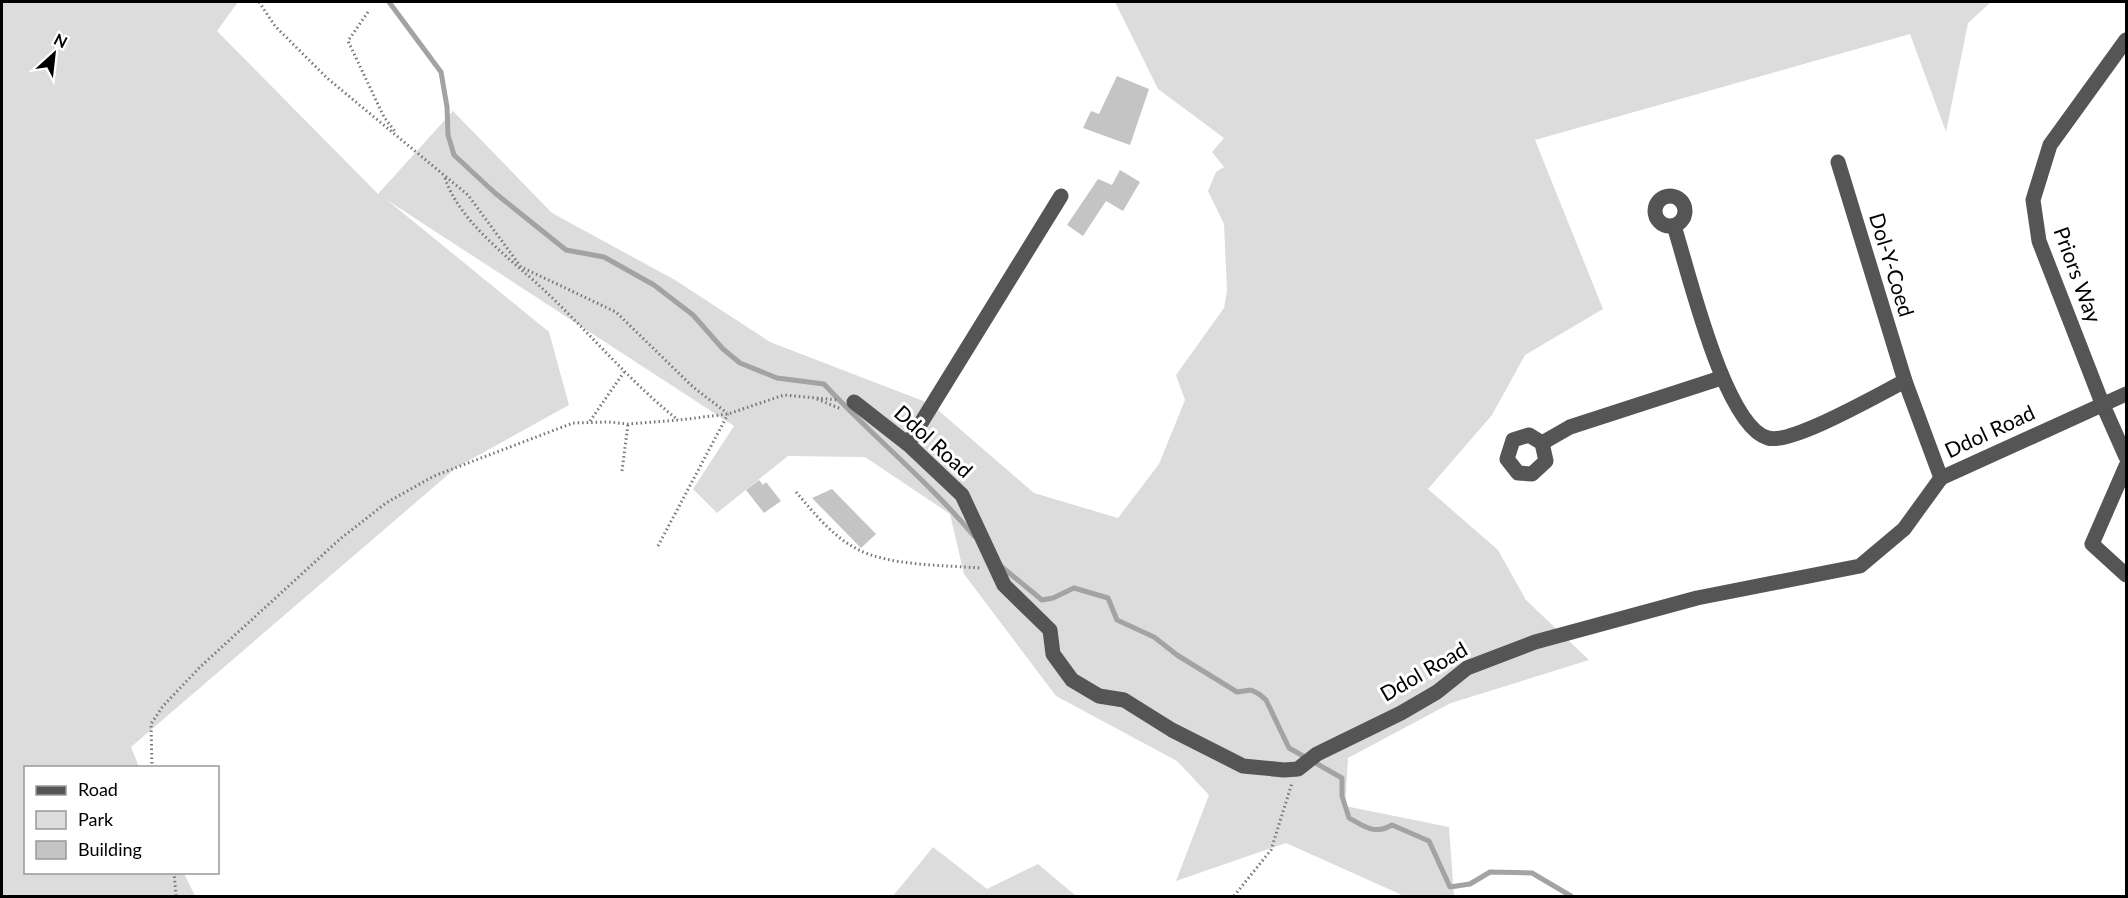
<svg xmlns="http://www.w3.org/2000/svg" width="2128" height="898" viewBox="0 0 2128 898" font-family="Lato,sans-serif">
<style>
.green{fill:#dcdcdc}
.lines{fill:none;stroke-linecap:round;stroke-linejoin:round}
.stream{stroke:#a3a3a3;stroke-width:5}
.building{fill:#c4c4c4}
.path{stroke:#777;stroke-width:3;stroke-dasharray:1.5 3;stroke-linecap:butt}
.minor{stroke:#555;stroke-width:15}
.labels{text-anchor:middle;stroke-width:6;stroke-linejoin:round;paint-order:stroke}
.street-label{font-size:21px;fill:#000;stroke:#fff}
</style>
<rect width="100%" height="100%" fill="#fff"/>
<g class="green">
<polygon points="2,2 238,2 217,31 378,194 453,111 552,213 675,280 770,342 931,404 1034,493 1118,518 1159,464 1185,400 1176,375 1224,308 1227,291 1224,224 1208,191 1216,172 1224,167 1212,152 1224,138 1158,89 1115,2 1991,2 1968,23 1946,132 1910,34 1535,140 1603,309 1525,355 1492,415 1428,489 1498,550 1526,600 1589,660 1451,703 1348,758 1345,806 1449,827 1454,896 1404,896 1286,843 1176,881 1209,795 1177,761 1056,696 964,574 950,514 865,457 788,456 717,513 693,489 734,426 387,200 549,332 569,405 457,467 131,747 139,767 26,768 26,872 184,873 195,896 2,896"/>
<polygon points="933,847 987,889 1038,864 1076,896 893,896"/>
</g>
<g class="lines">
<g class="stream">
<path d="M389,2l52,70 6,35 1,28 6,20 41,38 71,57 38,7 50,28 39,30 30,34 17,14 37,15 47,6c48,52 104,97 150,152"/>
<path d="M1002,567l40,33 11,-2 21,-10 34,10 9,22 37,17 23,18 60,37 14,-2 8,4 7,6 23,48 53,30v18l7,22c16,9 26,17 43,7l37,16 21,46 20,-3 20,-12 42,1 39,23"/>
</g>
</g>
<g class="building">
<polygon points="1117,76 1149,89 1130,145 1083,128 1091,111 1099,114"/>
<polygon points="1120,170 1140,182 1123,211 1106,201 1083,236 1067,225 1098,179 1112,185"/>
<polygon points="759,480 763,485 766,482 781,501 764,513 746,490"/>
<polygon points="832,489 876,534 861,548 812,498"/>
</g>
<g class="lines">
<g class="path">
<polyline points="259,2 275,26 327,78 468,195 521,267 616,312 693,387 727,413"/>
<polyline points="368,12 348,41 384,117 396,133"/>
<path d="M445,178c15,45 65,80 99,112 45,42 85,91 134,130"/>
<polyline points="817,399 841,409"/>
<polyline points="590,421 624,372"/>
<polyline points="622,471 628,424"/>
<path d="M796,492c18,21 36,44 61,57 32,17 86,16 123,19"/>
<polyline points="658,546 728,414"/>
<polyline points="152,768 151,724 163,706 200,667 340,539 386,503 434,476 573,423 608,422 628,424 679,420 728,414 784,395 839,400"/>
<polyline points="174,872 176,896"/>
<polyline points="1234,896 1271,850 1292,783"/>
</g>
<g class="minor">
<polyline points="2126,40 2050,145 2033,200 2039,241 2102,403 2126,457"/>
<polyline points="1838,162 1905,381 1941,478"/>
<circle cx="1670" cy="211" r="15"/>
<path d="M1674,226c14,43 50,200 94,212 23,7 111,-44 137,-57"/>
<polyline points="854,402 909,445 962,495 1004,585 1050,630 1053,654 1072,680 1099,696 1124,700 1172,730 1243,766 1284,770 1298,769 1317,754 1401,713 1437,692 1467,668 1535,642 1697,598 1860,566 1904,529 1941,478 2126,394"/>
<polygon points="1529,435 1542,443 1546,461 1532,474 1518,473 1507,459 1513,440"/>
<polyline points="1542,443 1570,427 1721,378"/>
<polyline points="908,444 1061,196"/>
<polyline points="2126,466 2092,544 2126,575"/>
</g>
</g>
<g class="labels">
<g class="street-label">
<text transform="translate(1891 265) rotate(73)" y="7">Dol-Y-Coed</text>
<text transform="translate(2077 275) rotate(70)" y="7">Priors Way</text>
<text transform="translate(1990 432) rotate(-25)" y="7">Ddol Road</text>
<text transform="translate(933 442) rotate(42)" y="7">Ddol Road</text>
<text transform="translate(1424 672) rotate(-30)" y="7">Ddol Road</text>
</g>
</g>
<rect width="2128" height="898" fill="none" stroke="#000000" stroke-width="6"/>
<rect x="24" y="766" width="195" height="108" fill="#ffffff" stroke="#999999" stroke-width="1.5"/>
<rect x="36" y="786" width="30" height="9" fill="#555555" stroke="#999999" stroke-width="1.5"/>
<text x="78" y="796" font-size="18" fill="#000000">Road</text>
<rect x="36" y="811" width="30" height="18" fill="#dcdcdc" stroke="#999999" stroke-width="1.5"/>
<text x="78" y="826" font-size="18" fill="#000000">Park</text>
<rect x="36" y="841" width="30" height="18" fill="#c4c4c4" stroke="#999999" stroke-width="1.5"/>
<text x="78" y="856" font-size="18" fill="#000000">Building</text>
<g transform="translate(54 54) rotate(27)" stroke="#ffffff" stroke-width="4.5" paint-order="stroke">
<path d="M0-4.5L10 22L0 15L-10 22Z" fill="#000000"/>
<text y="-9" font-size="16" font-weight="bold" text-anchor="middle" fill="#000000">N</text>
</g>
</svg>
